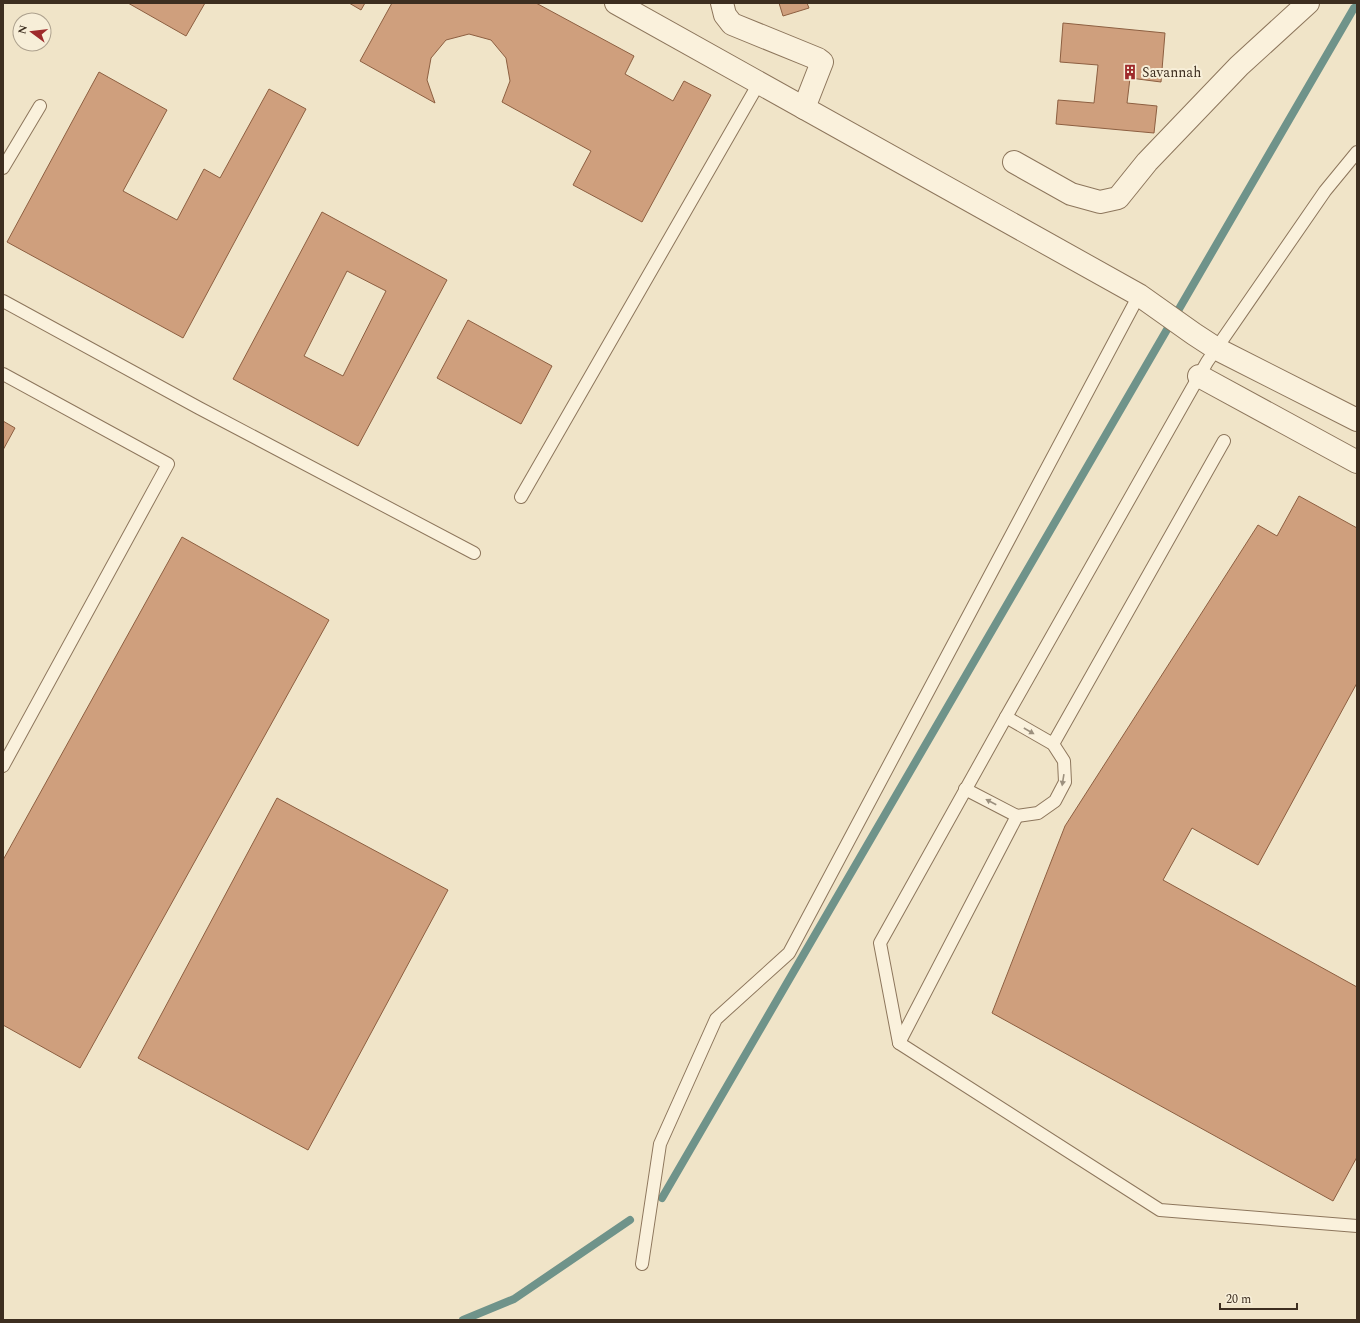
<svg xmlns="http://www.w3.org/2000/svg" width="1360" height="1323" viewBox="0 0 1360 1323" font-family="Spectral,serif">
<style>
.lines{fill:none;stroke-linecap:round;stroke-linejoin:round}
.stream{stroke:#6f938a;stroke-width:8}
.building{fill:#cf9f7d;stroke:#8d5f41;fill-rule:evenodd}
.service-casing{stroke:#8d765c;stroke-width:14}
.minor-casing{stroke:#8d765c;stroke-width:24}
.service{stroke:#faf1dc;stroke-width:12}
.minor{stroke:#faf1dc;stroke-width:22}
.oneway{fill:#9c907e}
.labels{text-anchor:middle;stroke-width:4;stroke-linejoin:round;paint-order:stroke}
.poi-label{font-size:14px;fill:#3d2e20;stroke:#f7eed8;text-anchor:start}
</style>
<rect width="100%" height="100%" fill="#f0e4c8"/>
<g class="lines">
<g class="stream">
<polyline points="662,1198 1354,8 1357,6"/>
<polyline points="463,1320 514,1299 630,1220"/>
</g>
</g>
<g class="building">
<polygon points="128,3 205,3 186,36"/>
<polygon points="349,3 365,3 361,10"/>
<polygon points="392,3 536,3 634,56 625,74 673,101 684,81 711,95 642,222 573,185 591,151 502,102 510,81 506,58 491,40 469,34 446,40 431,58 427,80 435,103 360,61"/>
<polygon points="779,3 807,3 809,8 783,16"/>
<polygon points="1063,23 1165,33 1161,82 1130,78 1127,103 1157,106 1154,133 1056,124 1058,100 1094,103 1098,65 1060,62"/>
<polygon points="99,72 167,110 123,191 177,220 204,169 220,178 269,89 306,109 183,338 7,242"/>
<path d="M322,212l125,68 -89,166 -125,-67zM347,271l39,20 -43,85 -39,-20z"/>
<polygon points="468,320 552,366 521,424 437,378"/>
<polygon points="3,421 15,428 3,450"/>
<polygon points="1299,496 1357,528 1357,683 1258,865 1192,828 1163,880 1357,987 1357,1157 1333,1201 992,1013 1065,826 1258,525 1277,536"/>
<polygon points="182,537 329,620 80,1068 3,1025 3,860"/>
<polygon points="277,798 448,890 308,1150 138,1058"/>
</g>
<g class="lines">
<defs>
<g id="service">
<polyline points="1357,152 1325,191 1207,362 1006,717 880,943 899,1043 1160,1210 1357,1226"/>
<polyline points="3,168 40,106"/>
<polyline points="3,301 199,408 474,553"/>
<polyline points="3,374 168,464 3,766"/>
<polyline points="521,497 759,83"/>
<polyline points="1053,744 1224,441"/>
<polyline points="965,789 1017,816 1038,813 1055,801 1065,782 1064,761 1053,744 1006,717"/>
<polyline points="899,1043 1017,816"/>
<polyline points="642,1264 660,1144 716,1019 789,953 1139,295"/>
</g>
<g id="minor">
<polyline points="616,3 1139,295 1194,334 1217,349 1357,420"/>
<polyline points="722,3 725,15 732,24 818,59 822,62 804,108"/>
<polyline points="1014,162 1071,194 1100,202 1118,198 1147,162 1239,66 1308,3"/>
<polyline points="1199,376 1357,462"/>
</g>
</defs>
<use href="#service" class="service-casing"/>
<use href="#minor" class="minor-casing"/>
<use href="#service" class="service"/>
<use href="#minor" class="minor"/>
</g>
<defs><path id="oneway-solid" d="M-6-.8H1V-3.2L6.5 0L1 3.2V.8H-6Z"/></defs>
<g class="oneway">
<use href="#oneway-solid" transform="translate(1029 731) rotate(30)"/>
<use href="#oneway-solid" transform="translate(1063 780) rotate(99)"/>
<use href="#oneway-solid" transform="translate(991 802) rotate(-152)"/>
</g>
<defs>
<symbol id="building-bare" viewBox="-9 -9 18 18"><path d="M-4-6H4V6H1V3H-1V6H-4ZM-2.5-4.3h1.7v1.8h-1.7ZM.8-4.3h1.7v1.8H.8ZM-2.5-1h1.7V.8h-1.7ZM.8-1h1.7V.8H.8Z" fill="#9e2a2b" stroke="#f7eed8" stroke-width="2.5" paint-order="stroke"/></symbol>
</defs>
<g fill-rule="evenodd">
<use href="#building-bare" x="1119" y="61" width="22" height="22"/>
</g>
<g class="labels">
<g class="poi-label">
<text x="1142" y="77">Savannah</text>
</g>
</g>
<rect width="1360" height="1323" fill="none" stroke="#3d2e20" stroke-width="8"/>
<g transform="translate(32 32) rotate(285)"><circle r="19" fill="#f7eed8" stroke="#ada18e"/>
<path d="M0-3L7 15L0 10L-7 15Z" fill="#9e2a2b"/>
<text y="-6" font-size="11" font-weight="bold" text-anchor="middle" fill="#3d2e20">N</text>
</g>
<path d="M1220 1303v6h77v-6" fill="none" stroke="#3d2e20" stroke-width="2"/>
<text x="1226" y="1303" font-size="12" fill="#3d2e20" stroke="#f7eed8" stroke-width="3" paint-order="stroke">20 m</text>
</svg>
